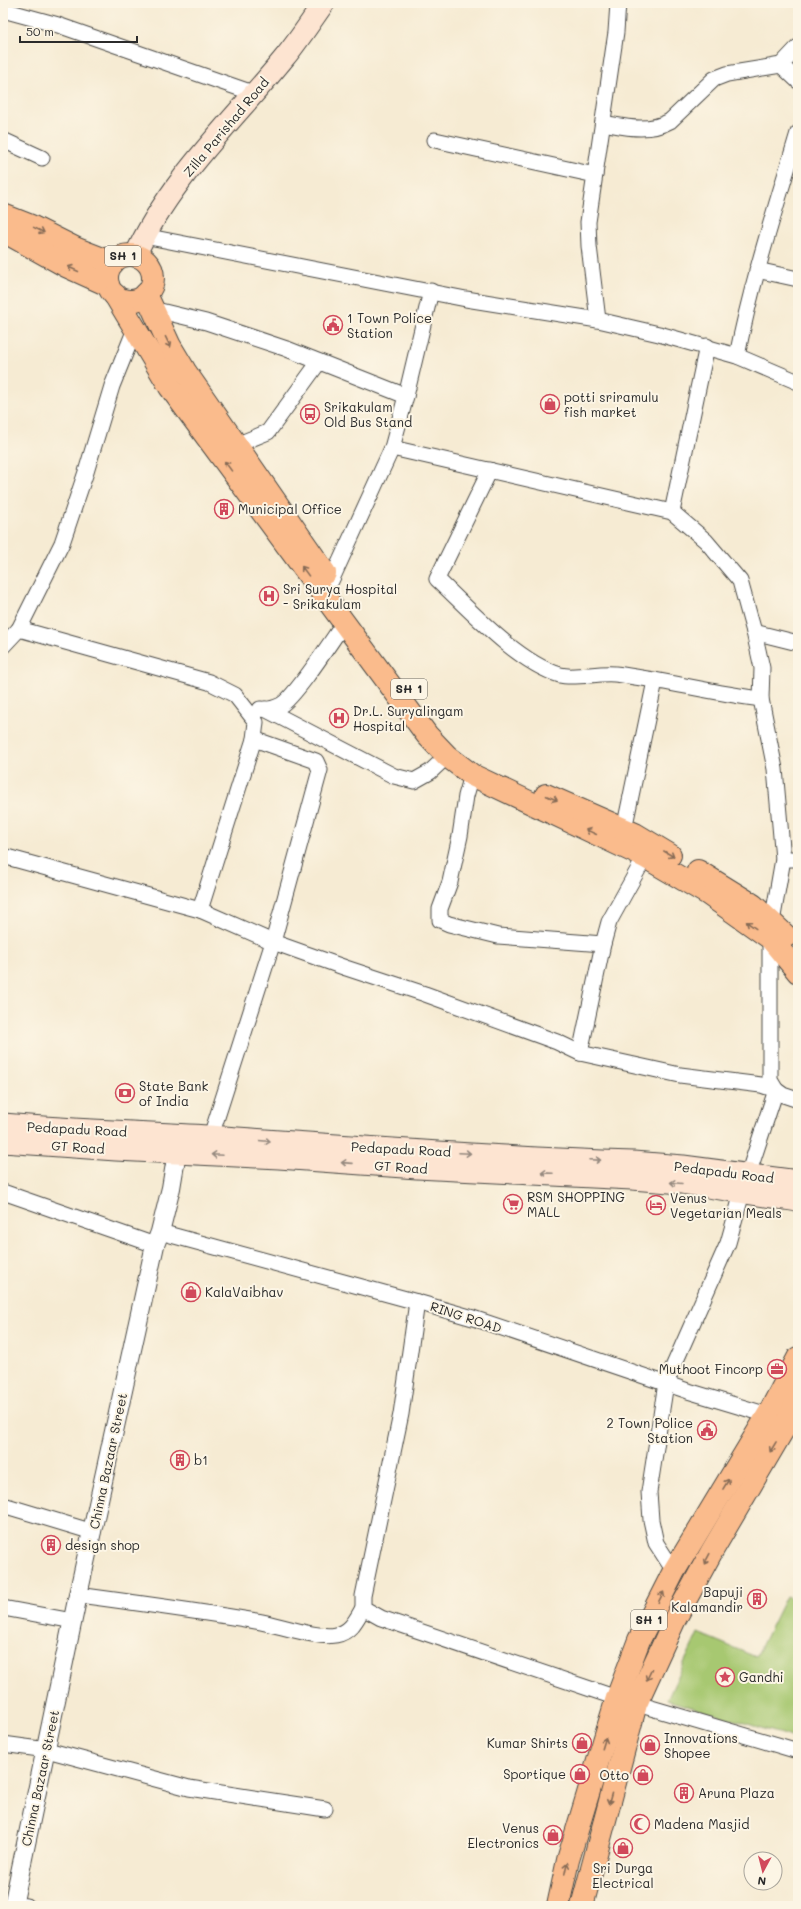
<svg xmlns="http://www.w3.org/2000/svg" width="801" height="1909" viewBox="0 0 801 1909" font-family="Mali,sans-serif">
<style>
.green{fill:#a7c871;stroke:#697a4e}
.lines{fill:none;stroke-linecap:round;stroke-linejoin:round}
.minor-casing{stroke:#494844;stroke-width:17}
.tertiary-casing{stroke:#494844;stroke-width:20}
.secondary-casing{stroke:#494844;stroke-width:23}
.primary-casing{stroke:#494844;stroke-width:24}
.minor{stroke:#fff;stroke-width:15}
.tertiary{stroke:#fff;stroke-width:18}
.secondary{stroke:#fde4d1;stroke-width:21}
.primary{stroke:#fabb8c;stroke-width:22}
.oneway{stroke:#886c57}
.oneway2{stroke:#94887e}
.labels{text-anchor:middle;stroke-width:4;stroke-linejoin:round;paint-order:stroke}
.shield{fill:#fcf5e5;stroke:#6a6863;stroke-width:1}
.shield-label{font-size:12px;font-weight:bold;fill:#2b2b2b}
.street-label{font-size:13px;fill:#2b2b2b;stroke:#fcf5e5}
.poi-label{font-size:13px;fill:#2b2b2b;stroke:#fcf5e5;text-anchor:start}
</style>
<rect width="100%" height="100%" fill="#fcf5e5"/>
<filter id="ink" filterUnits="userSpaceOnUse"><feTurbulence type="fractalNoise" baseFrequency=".025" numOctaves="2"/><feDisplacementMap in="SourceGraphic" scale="8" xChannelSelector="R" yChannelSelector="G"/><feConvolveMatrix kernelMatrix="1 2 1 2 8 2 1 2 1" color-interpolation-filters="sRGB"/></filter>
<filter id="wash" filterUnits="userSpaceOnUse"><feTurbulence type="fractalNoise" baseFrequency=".012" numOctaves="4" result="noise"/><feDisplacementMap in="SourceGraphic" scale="16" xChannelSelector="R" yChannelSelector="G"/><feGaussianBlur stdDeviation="0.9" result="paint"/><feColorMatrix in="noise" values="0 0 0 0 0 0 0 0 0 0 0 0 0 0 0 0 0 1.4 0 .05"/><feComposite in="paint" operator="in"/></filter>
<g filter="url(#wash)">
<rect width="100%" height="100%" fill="#f6ebd3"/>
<polygon class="green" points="786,1596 798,1601 798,1739 667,1700 698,1633 756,1657"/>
</g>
<g filter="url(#ink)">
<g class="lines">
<defs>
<g id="minor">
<polyline points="3,10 58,25 253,93"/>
<polyline points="781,65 798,81"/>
<path d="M603,123c23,4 45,10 67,-2l44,-42 13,-5 54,-9 17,-18"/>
<polyline points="3,140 42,158"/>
<polyline points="435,140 595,175"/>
<polyline points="144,236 466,299 598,320 659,334 737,356 798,382"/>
<polyline points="757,270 798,279"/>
<polyline points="152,309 206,322 287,349 406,396"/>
<polyline points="598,320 589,246 588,222 616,32 618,3"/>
<path d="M737,356c15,-76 39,-149 61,-223"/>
<polyline points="236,445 268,432 319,362"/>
<polyline points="392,448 672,512 706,541 740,581 754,632 762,668 761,699 775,769 783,859 772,922"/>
<path d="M490,470l-53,109c33,31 80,83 123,96 14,4 39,-3 55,-1 49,6 97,19 146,25"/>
<polyline points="672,512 707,346"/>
<polyline points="331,581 392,448 406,396 431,291"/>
<polyline points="19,629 209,682 235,695 256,722 254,739 200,910 273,942 346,968 425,994 557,1042 580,1053 680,1075 761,1085 776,1090 783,1095 798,1100"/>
<polyline points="754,632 798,643"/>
<polyline points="3,646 19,629 62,543 86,472 112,386 135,329"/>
<path d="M260,709c6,1 15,-1 21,-4 15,-9 51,-65 63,-82"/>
<polyline points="265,709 394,776 414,781 430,772 447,756"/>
<polyline points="472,775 466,796 460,836 450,882 440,909 440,920 449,924 498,936 603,944"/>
<polyline points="622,839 655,681"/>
<polyline points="3,856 200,910"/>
<polyline points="783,859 798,859"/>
<polyline points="580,1053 603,944 609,922 645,857"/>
<polyline points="211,1136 273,942 320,770 316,761 254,739"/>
<polyline points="3,1192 155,1245"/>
<polyline points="160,1232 417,1302 473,1318 688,1391 768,1415"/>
<polyline points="417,1302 401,1414 363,1596 363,1608 381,1618 617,1698 798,1751"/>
<polyline points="3,1505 93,1532"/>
<polyline points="674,1571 656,1543 651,1520 649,1492 666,1383 728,1243 742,1193 776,1090 770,1080 770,938"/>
<path d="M78,1595c59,8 119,16 178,26 21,3 60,18 80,14 15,-3 20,-15 27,-27"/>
<polyline points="3,1608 73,1621"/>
<polyline points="3,1744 47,1750 189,1788 325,1809"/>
<polyline points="14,1905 27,1906"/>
</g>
<polyline id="tertiary" points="13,1906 78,1595 155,1245 160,1232 171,1188 177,1152 173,1141"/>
<g id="secondary">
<path d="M135,256c34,-76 98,-135 150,-199 14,-17 26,-36 39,-54"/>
<path d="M3,1124c68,6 137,8 206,12 141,10 282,21 424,26l50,4 115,15"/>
<polyline points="3,1142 116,1150 279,1158 417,1168 632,1179 682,1183 798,1201"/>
</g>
<g id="primary">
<polyline points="3,215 31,226 77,249 113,263"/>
<polyline points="3,231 66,266 108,285"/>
<circle cx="130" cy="278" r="23"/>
<polyline points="146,294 170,346 185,371 325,573"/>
<polyline points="115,295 170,387 201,429 427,735 447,756 472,775 645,857 708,894 770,938 798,972"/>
<polyline points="546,795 635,834 670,855"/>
<polyline points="698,871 753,905 786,936"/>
<polyline points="558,1906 568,1860 617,1698 639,1640 674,1571 768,1415 798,1358"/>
<polyline points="582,1906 636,1704 675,1619 712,1551 786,1425 798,1400"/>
</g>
</defs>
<use href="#minor" class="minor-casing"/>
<use href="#tertiary" class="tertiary-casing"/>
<use href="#secondary" class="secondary-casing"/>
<use href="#primary" class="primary-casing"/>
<use href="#minor" class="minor"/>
<use href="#tertiary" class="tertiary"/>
<use href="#secondary" class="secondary"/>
<use href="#primary" class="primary"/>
</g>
<defs><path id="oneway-shaft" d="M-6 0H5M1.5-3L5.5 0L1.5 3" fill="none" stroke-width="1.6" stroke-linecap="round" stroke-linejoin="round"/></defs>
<g class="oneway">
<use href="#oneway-shaft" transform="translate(39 230) rotate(26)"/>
<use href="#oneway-shaft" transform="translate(73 269) rotate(-156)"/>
<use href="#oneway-shaft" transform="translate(168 342) rotate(64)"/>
<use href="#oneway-shaft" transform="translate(228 466) rotate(-126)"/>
<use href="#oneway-shaft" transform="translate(305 571) rotate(-126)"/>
<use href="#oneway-shaft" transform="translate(552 798) rotate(23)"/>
<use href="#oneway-shaft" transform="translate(591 832) rotate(-155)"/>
<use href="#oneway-shaft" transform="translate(669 854) rotate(30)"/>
<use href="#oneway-shaft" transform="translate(751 925) rotate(-144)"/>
<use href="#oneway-shaft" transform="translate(773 1447) rotate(121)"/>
<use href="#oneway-shaft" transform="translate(726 1484) rotate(-59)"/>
<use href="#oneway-shaft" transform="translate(707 1559) rotate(118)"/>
<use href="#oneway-shaft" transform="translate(661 1597) rotate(-63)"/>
<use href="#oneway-shaft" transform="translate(649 1675) rotate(115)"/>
<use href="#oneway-shaft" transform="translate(604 1743) rotate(-73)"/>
<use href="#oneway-shaft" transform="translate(610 1799) rotate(105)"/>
<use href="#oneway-shaft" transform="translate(566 1868) rotate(-78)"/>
</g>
<g class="oneway2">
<use href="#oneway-shaft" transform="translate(265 1141) rotate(5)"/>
<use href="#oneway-shaft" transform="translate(465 1153) rotate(3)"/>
<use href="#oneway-shaft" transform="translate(217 1155) rotate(-177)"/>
<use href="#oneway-shaft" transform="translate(595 1160) rotate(2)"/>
<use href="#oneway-shaft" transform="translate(347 1163) rotate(-176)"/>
<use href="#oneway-shaft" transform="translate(547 1173) rotate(-178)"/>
<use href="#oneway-shaft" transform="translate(676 1183) rotate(-175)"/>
</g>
</g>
<defs>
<symbol id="civic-ring" viewBox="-11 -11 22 22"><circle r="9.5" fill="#fcf5e5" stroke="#d1495b" stroke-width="1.5"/><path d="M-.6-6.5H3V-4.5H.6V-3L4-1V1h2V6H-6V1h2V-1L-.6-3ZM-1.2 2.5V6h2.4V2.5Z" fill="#d1495b"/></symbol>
<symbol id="shop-ring" viewBox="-11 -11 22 22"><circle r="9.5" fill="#fcf5e5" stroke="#d1495b" stroke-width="1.5"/><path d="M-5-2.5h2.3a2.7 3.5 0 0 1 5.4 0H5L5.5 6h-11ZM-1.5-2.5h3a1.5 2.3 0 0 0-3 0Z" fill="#d1495b"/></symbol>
<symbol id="bus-ring" viewBox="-11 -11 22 22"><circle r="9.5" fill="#fcf5e5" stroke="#d1495b" stroke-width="1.5"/><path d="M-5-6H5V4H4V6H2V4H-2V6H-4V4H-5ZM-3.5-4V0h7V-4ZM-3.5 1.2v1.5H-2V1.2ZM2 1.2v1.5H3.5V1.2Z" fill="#d1495b"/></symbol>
<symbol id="building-ring" viewBox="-11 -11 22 22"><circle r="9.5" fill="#fcf5e5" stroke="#d1495b" stroke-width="1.5"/><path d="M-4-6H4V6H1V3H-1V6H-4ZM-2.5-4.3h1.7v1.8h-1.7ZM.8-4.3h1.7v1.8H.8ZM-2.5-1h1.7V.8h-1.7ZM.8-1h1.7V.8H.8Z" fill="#d1495b"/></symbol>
<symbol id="hospital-ring" viewBox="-11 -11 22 22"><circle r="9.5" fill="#fcf5e5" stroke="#d1495b" stroke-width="1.5"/><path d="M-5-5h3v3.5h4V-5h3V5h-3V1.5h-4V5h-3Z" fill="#d1495b"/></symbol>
<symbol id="bank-ring" viewBox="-11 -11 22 22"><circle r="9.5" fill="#fcf5e5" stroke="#d1495b" stroke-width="1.5"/><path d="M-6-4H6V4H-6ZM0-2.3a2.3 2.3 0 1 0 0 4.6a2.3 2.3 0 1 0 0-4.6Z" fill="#d1495b"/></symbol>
<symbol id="supermarket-ring" viewBox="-11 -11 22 22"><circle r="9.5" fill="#fcf5e5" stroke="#d1495b" stroke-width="1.5"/><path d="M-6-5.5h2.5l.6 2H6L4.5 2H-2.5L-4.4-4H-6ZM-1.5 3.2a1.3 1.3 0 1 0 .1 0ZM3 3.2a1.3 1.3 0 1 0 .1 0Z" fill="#d1495b"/></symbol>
<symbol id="hotel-ring" viewBox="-11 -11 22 22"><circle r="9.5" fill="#fcf5e5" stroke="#d1495b" stroke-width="1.5"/><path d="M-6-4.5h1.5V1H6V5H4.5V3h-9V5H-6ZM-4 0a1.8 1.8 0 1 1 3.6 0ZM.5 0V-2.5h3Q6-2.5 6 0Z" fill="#d1495b"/></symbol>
<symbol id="office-ring" viewBox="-11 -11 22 22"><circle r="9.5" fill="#fcf5e5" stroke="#d1495b" stroke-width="1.5"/><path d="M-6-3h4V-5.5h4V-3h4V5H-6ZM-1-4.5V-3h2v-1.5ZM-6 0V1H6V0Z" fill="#d1495b"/></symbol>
<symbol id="sight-ring" viewBox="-11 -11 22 22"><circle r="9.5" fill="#fcf5e5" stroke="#d1495b" stroke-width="1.5"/><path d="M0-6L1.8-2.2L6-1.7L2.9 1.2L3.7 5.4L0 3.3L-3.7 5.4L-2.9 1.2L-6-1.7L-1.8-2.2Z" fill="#d1495b"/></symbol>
<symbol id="mosque-ring" viewBox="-11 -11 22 22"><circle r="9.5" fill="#fcf5e5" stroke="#d1495b" stroke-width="1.5"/><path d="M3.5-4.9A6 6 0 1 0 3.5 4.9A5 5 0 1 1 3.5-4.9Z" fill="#d1495b"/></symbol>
</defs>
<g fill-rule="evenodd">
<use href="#civic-ring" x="322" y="314" width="22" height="22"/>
<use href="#shop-ring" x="539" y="393" width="22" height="22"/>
<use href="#bus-ring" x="299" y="403" width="22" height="22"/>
<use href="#building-ring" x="213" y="498" width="22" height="22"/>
<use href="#hospital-ring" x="258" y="585" width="22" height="22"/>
<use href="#hospital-ring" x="328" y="707" width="22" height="22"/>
<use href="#bank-ring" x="114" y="1082" width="22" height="22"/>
<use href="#supermarket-ring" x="502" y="1193" width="22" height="22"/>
<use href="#hotel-ring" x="645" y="1194" width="22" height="22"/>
<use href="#shop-ring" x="180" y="1281" width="22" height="22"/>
<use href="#office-ring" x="766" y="1358" width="22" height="22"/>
<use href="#civic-ring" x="696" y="1419" width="22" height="22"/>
<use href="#building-ring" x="169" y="1449" width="22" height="22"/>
<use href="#building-ring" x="40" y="1534" width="22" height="22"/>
<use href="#building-ring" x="746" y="1588" width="22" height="22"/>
<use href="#sight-ring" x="714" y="1666" width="22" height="22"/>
<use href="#shop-ring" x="571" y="1732" width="22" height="22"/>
<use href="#shop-ring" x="639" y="1734" width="22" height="22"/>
<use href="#shop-ring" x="569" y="1763" width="22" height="22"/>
<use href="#shop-ring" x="632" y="1764" width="22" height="22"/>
<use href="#building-ring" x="673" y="1782" width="22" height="22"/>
<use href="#mosque-ring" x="629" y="1813" width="22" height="22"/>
<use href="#shop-ring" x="542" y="1824" width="22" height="22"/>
<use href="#shop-ring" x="612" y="1837" width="22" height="22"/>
</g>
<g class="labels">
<g class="shield">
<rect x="105" y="246" width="36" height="20" rx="3"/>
<rect x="391" y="679" width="36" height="20" rx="3"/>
<rect x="631" y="1610" width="36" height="20" rx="3"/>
</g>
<g class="shield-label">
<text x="123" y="260">SH 1</text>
<text x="409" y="693">SH 1</text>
<text x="649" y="1624">SH 1</text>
</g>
<g class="street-label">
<text transform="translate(226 127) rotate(-50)" y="5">Zilla Parishad Road</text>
<text transform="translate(77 1129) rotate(3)" y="5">Pedapadu Road</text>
<text transform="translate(78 1147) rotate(4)" y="5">GT Road</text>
<text transform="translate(401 1149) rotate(3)" y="5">Pedapadu Road</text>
<text transform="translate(401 1167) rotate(4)" y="5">GT Road</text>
<text transform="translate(724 1172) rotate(7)" y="5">Pedapadu Road</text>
<text transform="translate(466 1317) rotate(18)" y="5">RING ROAD</text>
<text transform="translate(108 1461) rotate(-78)" y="5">Chinna Bazaar Street</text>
<text transform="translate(40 1778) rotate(-78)" y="5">Chinna Bazaar Street</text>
</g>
<g class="poi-label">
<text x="347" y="323">1 Town Police<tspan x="347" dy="15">Station</tspan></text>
<text x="564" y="402">potti sriramulu<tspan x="564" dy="15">fish market</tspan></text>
<text x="324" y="412">Srikakulam<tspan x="324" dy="15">Old Bus Stand</tspan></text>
<text x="238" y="514">Municipal Office</text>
<text x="283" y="594">Sri Surya Hospital<tspan x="283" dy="15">- Srikakulam</tspan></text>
<text x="353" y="716">Dr.L. Suryalingam<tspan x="353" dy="15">Hospital</tspan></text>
<text x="139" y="1091">State Bank<tspan x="139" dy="15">of India</tspan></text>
<text x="527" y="1202">RSM SHOPPING<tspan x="527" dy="15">MALL</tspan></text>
<text x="670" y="1203">Venus<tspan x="670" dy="15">Vegetarian Meals</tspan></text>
<text x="205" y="1297">KalaVaibhav</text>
<text x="763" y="1374" text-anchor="end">Muthoot Fincorp</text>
<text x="693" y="1428" text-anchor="end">2 Town Police<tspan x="693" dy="15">Station</tspan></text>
<text x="194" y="1465">b1</text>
<text x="65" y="1550">design shop</text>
<text x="743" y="1597" text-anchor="end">Bapuji<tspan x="743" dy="15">Kalamandir</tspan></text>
<text x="739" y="1682">Gandhi</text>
<text x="664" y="1743">Innovations<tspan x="664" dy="15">Shopee</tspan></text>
<text x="568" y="1748" text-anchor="end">Kumar Shirts</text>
<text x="566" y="1779" text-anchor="end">Sportique</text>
<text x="629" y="1780" text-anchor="end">Otto</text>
<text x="698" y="1798">Aruna Plaza</text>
<text x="654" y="1829">Madena Masjid</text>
<text x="539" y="1833" text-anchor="end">Venus<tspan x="539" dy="15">Electronics</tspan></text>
<text x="623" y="1873" text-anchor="middle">Sri Durga<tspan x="623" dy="15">Electrical</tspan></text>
</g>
</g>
<rect width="801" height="1909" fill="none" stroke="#fcf5e5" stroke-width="16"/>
<g transform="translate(763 1871) rotate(187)"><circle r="19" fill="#fcf5e5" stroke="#a8a49b"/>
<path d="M0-3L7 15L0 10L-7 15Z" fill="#d1495b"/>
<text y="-6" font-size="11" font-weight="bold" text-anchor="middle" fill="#2b2b2b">N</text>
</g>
<path d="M20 36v6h117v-6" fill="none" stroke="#2b2b2b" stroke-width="2"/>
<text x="26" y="36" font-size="12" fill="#2b2b2b" stroke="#fcf5e5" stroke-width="3" paint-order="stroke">50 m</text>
</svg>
